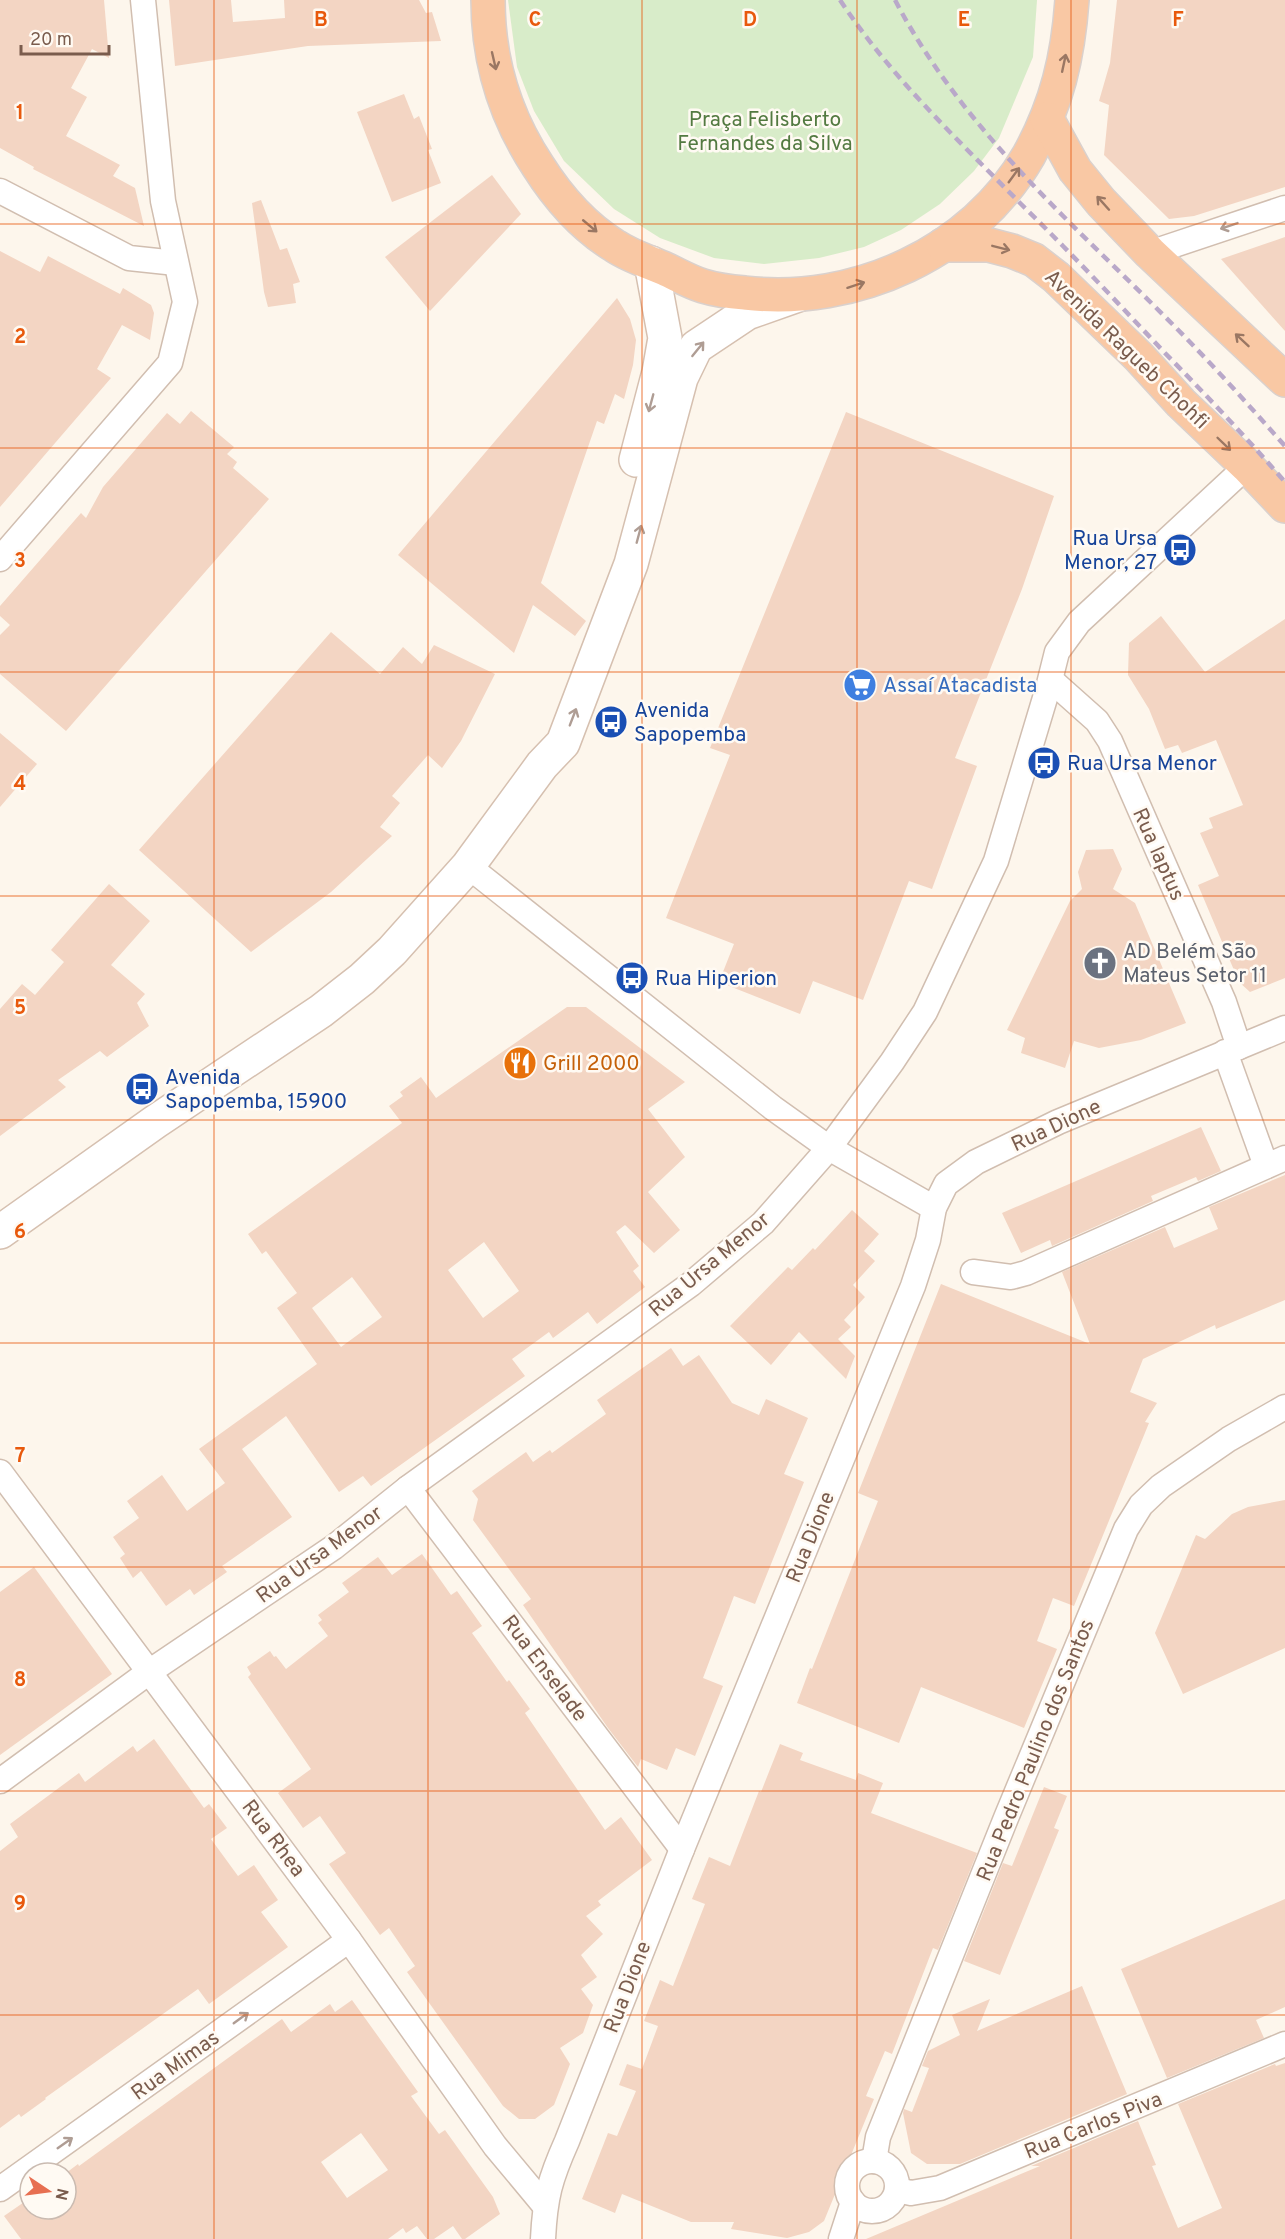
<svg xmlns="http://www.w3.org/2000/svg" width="1285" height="2239" viewBox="0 0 1285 2239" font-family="Overpass,sans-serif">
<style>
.green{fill:#d8ecc9}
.building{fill:#f3d5c3;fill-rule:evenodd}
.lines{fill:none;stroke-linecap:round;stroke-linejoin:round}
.minor-casing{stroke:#d1beb0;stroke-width:27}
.secondary-casing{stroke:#d6c0b0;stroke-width:36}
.trunk-casing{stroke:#dad1cd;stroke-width:36}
.minor{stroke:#fff;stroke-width:24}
.secondary{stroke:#fff;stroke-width:33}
.trunk{stroke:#f9c8a4;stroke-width:33}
.rail{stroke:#b9a8c9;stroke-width:4.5;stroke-dasharray:9 6;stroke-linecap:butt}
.oneway{stroke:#9a7763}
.oneway2{stroke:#af9d94}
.grid{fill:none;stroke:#e8590c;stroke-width:1.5;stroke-opacity:0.55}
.labels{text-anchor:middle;stroke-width:5;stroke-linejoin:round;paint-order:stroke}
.park-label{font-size:21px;fill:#537a41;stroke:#fffaf3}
.street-label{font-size:21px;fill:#7a5c4d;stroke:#fffaf3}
.transit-label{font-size:21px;fill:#164399;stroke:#fffaf3;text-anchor:start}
.shop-label{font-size:21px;fill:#366cbe;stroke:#fffaf3;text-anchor:start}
.worship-label{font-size:21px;fill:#5b616d;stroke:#fffaf3;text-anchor:start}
.food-label{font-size:21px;fill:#c56008;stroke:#fffaf3;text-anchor:start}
.grid-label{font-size:20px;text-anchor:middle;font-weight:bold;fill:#e8590c;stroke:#fffaf3;stroke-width:5;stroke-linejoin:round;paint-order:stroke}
</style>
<rect width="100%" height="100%" fill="#fdf6ec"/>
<polygon class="green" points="508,0 1037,0 1033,57 999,138 974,171 940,204 901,230 864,247 819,258 764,264 714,258 660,238 614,209 564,161 534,111 517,67"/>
<g class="building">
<polygon points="0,0 104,0 109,58 92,49 71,88 87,97 66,136 120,165 113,176 135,188 144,226 33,169 34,167 0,148"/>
<polygon points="169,0 231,0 233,22 285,18 284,0 419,0 426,13 432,12 441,41 308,46 175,66"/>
<polygon points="1117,0 1285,0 1285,187 1194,216 1169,219 1104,155 1109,105 1099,101 1110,63"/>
<polygon points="404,94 414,119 419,116 432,149 428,150 441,183 392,202 357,112"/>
<polygon points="492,175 521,214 430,311 385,257"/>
<polygon points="261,200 280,250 287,248 300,282 293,284 296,303 268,307 264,292 252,203"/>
<polygon points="1285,237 1285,331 1221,259"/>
<polygon points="0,251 40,272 48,256 120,294 123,288 151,305 154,313 150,340 122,325 97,369 111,378 0,507"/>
<polygon points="617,298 630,319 636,340 633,365 624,399 615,394 604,424 597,421 541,583 586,621 575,636 533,605 514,653 398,555"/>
<polygon points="191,411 234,447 227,454 237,462 233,468 269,499 66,731 0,674 0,635 10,625 0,616 0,606 81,513 86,518 103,487 167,413 180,424"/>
<polygon points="846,412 1054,496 1022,589 955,758 977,766 932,889 909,881 863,1000 813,981 800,1014 719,982 734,944 666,918 730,755 710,748"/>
<polygon points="1161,616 1205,672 1285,619 1285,978 1250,992 1239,982 1198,885 1219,876 1200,833 1213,828 1209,818 1243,805 1216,740 1182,753 1178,745 1165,749 1149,709 1128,675 1129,643"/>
<polygon points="331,632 380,674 403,647 422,664 434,645 495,674 461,741 442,768 428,755 392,796 400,803 380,827 392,836 331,892 251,952 139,850"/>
<polygon points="0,733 37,764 0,807"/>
<polygon points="1113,849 1122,869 1113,889 1135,903 1186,1023 1141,1040 1099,1048 1074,1041 1065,1068 1021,1053 1025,1038 1007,1030 1070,901 1082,889 1078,872 1086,850"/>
<polygon points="109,884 150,921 111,965 145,994 137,1003 149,1026 107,1057 100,1051 58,1080 66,1087 0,1136 0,1009 22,984 35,995 64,962 51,950"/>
<path d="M567,1007h19l99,75 -37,27 37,48 -37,35 32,38 -26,23 -29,-28 -9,7 23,34 -6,5 12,16 -48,37 -9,-12 -35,26 -4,-6 -37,27 13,17 -154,110 -8,-10 -24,16 -53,-76 -44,33 50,68 -70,49 5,6 -33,23 -4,-6 -24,17 -25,-35 -8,7 -13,-20 5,-4 -12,-17 26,-19 -12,-17 35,-26 25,36 38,-28 -26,-34 118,-85 -40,-56 20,-15 -31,-42 -4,3 -14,-20 154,-111 -13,-17 14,-10 -3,-4 21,-15 15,21zM484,1242l35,49 -36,27 -35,-48zM352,1277l30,40 -41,30 -29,-39z"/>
<polygon points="1201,1127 1221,1171 1198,1181 1196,1177 1151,1196 1153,1201 1052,1246 1050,1240 1021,1253 1002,1213"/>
<polygon points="1285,1175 1285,1300 1216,1329 1215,1325 1143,1359 1130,1392 1157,1403 1145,1422 1149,1423 1074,1606 1053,1598 1037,1641 1057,1649 1024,1728 921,1687 899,1743 797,1703 810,1668 812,1669 878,1501 858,1493 941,1284 1090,1344 1062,1272 1165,1227 1174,1248 1218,1229 1209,1207"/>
<polygon points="852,1210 879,1234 864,1251 875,1261 853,1285 865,1297 844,1320 851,1327 838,1339 855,1356 846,1379 799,1332 771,1365 730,1326 788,1267 792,1270 813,1248 815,1250"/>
<polygon points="671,1348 683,1366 699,1355 732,1403 759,1415 766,1399 808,1418 784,1474 804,1482 755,1604 734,1596 703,1678 723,1686 695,1756 676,1748 667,1770 641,1759 638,1767 608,1728 523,1605 531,1599 473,1520 478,1499 472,1491 526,1452 533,1462 550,1450 552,1453 606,1414 597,1400"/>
<polygon points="1285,1500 1285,1648 1183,1694 1155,1633 1196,1535 1205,1539 1232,1514 1248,1507"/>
<polygon points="422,1554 451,1595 457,1591 482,1626 472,1633 507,1682 509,1680 530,1709 525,1713 605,1830 621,1817 652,1860 598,1901 601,1905 586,1916 603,1934 581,1955 597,1977 581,1989 593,2005 583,2033 560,2048 570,2064 554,2105 535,2119 519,2119 503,2106 407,1972 415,1966 389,1928 380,1935 329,1864 346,1853 320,1816 303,1828 278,1793 311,1769 248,1677 251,1674 247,1667 270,1651 274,1657 276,1656 286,1669 328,1636 318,1623 322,1620 318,1615 349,1592 342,1583 378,1557 392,1575"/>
<polygon points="34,1567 112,1674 0,1755 0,1592"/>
<polygon points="154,1739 204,1808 209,1804 227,1828 211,1839 238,1876 254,1865 278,1900 261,1912 288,1947 209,2004 198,1989 45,2098 46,2099 21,2117 19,2114 0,2128 0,1851 18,1837 10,1824 79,1773 85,1782 133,1746 137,1752"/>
<polygon points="780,1744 803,1753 800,1760 856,1780 858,1773 883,1783 871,1813 977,1853 938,1950 933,1948 892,2054 885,2051 866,2096 874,2099 824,2221 809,2232 787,2238 731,2229 734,2222 691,2222 622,2194 615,2213 582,2199 608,2133 617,2136 636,2091 619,2085 627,2064 642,2069 658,2026 644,2021 660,1980 673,1986 705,1904 692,1899 709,1857 730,1866 759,1791 761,1792"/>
<polygon points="1044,1787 1067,1796 1054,1828 1059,1830 1000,1975 964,1961 1003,1863 1012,1866"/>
<polygon points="1285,1899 1285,2007 1256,2020 1264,2038 1167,2078 1121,1969"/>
<polygon points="1082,1986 1127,2094 960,2164 927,2164 911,2153 903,2113 904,2109 912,2112 929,2068 922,2066 928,2051 960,2035 952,2015 990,1999 977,2031"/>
<path d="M352,2000l66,92 -7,4 28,38 6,-4 48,67 7,17 -35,25h-3l-9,-13 -19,13h-7l-10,-13 -11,7 -3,-5 -15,11h-367l-17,-23 26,-18v11h36v-36l12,-9 1,2 203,-147 9,13 39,-28 5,8zM361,2133l27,37 -41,28 -26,-36z"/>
<polygon points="1285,2063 1285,2239 866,2239 1040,2166 1031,2166 1138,2121 1156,2165 1152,2166 1178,2228 1222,2208 1178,2104 1275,2064 1276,2066"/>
</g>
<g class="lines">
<defs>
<g id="minor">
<polyline points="0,191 129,258 176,263"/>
<polyline points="1150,253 1285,208"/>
<polyline points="0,559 170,363 185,302 163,201 143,0"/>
<polyline points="1051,680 1097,721 1110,741 1224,1002 1239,1047"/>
<polyline points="468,866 773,1108 829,1148 934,1208"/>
<polyline points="1225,1052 1266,1166"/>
<polyline points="973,1272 1011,1277 1026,1273 1285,1158"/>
<polyline points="0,1472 349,1940 495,2146 545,2206"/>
<polyline points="408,1488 682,1849"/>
<polyline points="0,1781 149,1672 334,1547 408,1488 691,1284 763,1223 829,1148 892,1062 925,1012 996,861 1048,688 1057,652 1079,622 1247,466"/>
<polyline points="874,2161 878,2137 1006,1818 1126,1529 1141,1505 1161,1486 1229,1439 1285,1407"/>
<circle cx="872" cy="2186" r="25"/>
<polyline points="0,2189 349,1940"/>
<polyline points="897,2190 911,2193 940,2188 1285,2044"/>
<path d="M543,2239c2,-42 7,-60 24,-98l115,-292 231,-563 15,-46 6,-32 12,-24 30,-22 82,-40 227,-94"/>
<polyline points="841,2239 853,2202"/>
</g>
<g id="secondary">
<polyline points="636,460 659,372 665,338 651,263"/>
<polyline points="0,1232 155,1122 321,1011 362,979 392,951 468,866 542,765 563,743 631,564 681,378 696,347 747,313 798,295"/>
</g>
<g id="trunk">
<path d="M488,0c0,60 17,116 50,166 19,30 46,61 77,80 15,10 34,16 50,23 13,6 25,13 38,17 13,4 28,6 42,7 109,13 228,-40 284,-138 28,-51 39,-98 43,-155"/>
<polyline points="1047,119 1075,170 1101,202 1150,253 1285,380"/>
<polyline points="943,245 989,245 1012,251 1034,260 1056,277 1139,357 1181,403 1247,466 1285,506"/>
</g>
</defs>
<use href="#minor" class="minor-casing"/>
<use href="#secondary" class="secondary-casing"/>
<use href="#trunk" class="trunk-casing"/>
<use href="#minor" class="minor"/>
<use href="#secondary" class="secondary"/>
<use href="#trunk" class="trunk"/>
<g class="rail">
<path d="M840,0c51,77 117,139 181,204 49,48 96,98 143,148 41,42 82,85 121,130"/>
<path d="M895,0c71,136 187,231 292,339 34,35 66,71 98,107"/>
</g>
</g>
<defs><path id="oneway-shaft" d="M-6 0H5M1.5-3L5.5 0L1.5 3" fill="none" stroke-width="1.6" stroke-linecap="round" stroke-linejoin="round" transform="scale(1.5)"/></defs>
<g class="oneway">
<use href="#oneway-shaft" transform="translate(494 61) rotate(77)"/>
<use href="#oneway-shaft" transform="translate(1064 63) rotate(-78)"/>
<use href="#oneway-shaft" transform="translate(1014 175) rotate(-54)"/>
<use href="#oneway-shaft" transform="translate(1103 203) rotate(-132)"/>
<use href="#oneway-shaft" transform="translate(590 226) rotate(40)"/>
<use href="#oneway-shaft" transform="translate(1001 248) rotate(14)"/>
<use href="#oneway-shaft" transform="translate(856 285) rotate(-18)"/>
<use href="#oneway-shaft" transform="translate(1242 340) rotate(-137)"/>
<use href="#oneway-shaft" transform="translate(1224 444) rotate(44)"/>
</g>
<g class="oneway2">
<use href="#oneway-shaft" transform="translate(1229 226) rotate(161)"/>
<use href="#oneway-shaft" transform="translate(698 349) rotate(-51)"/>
<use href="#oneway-shaft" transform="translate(651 403) rotate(105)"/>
<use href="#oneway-shaft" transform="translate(639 534) rotate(-75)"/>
<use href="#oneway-shaft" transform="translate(573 717) rotate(-69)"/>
<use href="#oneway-shaft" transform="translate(241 2018) rotate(-36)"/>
<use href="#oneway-shaft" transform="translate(65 2143) rotate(-35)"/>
</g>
<path class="grid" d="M214,0v2239M428,0v2239M642,0v2239M857,0v2239M1071,0v2239M0,224h1285M0,448h1285M0,672h1285M0,896h1285M0,1120h1285M0,1343h1285M0,1567h1285M0,1791h1285M0,2015h1285"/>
<defs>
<symbol id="bus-disc" viewBox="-11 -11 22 22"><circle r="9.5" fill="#1a4fb4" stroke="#fffaf3"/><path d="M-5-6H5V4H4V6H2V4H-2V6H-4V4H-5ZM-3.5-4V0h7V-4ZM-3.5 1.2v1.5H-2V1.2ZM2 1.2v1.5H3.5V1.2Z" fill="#fff"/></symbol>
<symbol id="supermarket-disc" viewBox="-11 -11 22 22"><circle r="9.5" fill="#3f7fe0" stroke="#fffaf3"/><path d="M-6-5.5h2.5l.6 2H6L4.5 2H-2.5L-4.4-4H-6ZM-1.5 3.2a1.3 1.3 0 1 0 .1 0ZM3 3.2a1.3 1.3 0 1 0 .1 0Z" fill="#fff"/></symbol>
<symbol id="church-disc" viewBox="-11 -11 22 22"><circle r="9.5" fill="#6b7280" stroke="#fffaf3"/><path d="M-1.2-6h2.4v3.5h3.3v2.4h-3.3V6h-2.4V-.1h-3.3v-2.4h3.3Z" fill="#fff"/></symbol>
<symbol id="restaurant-disc" viewBox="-11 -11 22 22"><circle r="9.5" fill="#e8710a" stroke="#fffaf3"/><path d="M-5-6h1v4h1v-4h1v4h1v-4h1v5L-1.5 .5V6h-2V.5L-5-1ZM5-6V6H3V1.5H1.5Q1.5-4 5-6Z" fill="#fff"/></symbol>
</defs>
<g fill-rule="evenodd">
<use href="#bus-disc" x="1161" y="531" width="38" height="38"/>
<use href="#supermarket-disc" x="841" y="666" width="38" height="38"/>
<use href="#bus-disc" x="592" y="703" width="38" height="38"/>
<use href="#bus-disc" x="1025" y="744" width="38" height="38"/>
<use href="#church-disc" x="1081" y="944" width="38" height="38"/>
<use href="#bus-disc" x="613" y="959" width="38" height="38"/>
<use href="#restaurant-disc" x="501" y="1044" width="38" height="38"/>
<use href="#bus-disc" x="123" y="1070" width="38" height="38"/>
</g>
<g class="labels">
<g class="park-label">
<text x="765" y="126">Praça Felisberto<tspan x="765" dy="24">Fernandes da Silva</tspan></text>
</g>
<g class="street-label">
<text transform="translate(1127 349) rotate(44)" y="7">Avenida Ragueb Chohfi</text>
<text transform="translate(1159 854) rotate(66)" y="7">Rua Iaptus</text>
<text transform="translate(1056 1125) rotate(-25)" y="7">Rua Dione</text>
<text transform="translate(709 1264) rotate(-40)" y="7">Rua Ursa Menor</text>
<text transform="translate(810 1537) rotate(-68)" y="7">Rua Dione</text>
<text transform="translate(319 1554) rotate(-36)" y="7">Rua Ursa Menor</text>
<text transform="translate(545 1668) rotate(53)" y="7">Rua Enselade</text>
<text transform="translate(1035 1750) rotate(-68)" y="7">Rua Pedro Paulino dos Santos</text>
<text transform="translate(274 1838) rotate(53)" y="7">Rua Rhea</text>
<text transform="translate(627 1987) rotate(-69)" y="7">Rua Dione</text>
<text transform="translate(175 2065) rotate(-36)" y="7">Rua Mimas</text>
<text transform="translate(1093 2125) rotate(-22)" y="7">Rua Carlos Piva</text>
</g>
<g class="transit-label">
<text x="1157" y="545" text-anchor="end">Rua Ursa<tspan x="1157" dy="24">Menor, 27</tspan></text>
<text x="634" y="717">Avenida<tspan x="634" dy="24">Sapopemba</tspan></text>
<text x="1067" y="770">Rua Ursa Menor</text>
<text x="655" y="985">Rua Hiperion</text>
<text x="165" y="1084">Avenida<tspan x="165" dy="24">Sapopemba, 15900</tspan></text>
</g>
<g class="shop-label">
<text x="883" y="692">Assaí Atacadista</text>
</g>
<g class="worship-label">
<text x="1123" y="958">AD Belém São<tspan x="1123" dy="24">Mateus Setor 11</tspan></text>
</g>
<g class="food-label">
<text x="543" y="1070">Grill 2000</text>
</g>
</g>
<g class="grid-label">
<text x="321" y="26">B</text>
<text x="535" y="26">C</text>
<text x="750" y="26">D</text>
<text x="964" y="26">E</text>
<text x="1178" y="26">F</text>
<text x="20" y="119">1</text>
<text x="20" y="343">2</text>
<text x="20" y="567">3</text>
<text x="20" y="790">4</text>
<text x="20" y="1014">5</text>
<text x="20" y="1238">6</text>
<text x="20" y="1462">7</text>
<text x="20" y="1686">8</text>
<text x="20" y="1910">9</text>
</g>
<g transform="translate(48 2191) rotate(103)"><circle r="28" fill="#fffaf3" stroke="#cabbb1" stroke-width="1.5"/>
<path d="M0-4.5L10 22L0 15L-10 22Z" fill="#e76f51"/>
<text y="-9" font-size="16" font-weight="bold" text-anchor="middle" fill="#7a5c4d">N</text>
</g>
<path d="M21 45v9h88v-9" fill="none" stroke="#7a5c4d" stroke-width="3"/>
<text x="30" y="45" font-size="18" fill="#7a5c4d" stroke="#fffaf3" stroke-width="4.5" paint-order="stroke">20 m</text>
</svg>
